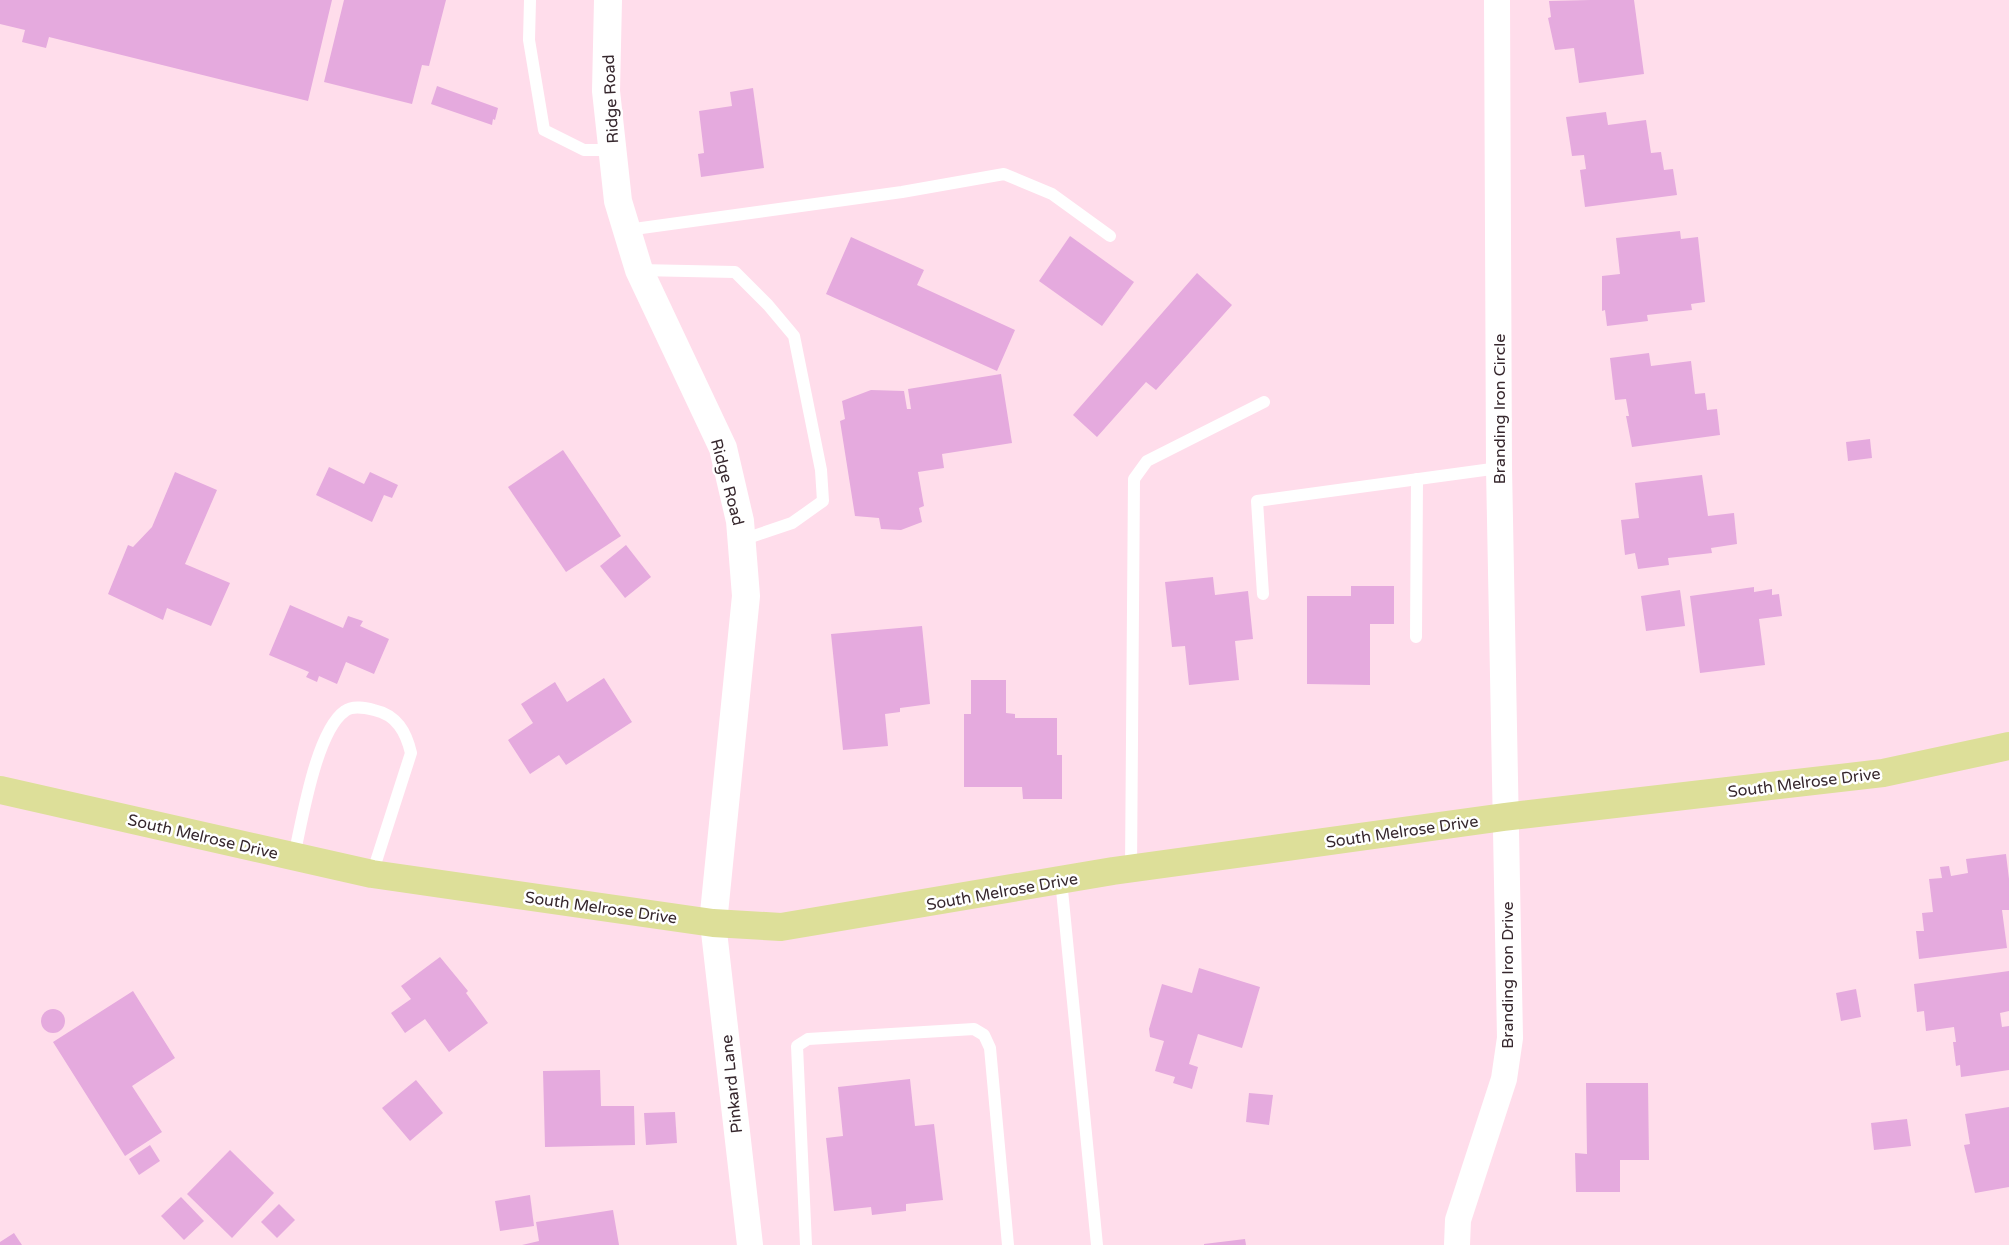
<svg xmlns="http://www.w3.org/2000/svg" width="2009" height="1245" viewBox="0 0 2009 1245" font-family="'Varela Round',sans-serif">
<style>
.building{fill:#e5aade}
.lines{fill:none;stroke-linecap:round;stroke-linejoin:round}
.service{stroke:#fff;stroke-width:12}
.minor{stroke:#fff;stroke-width:26}
.tertiary{stroke:#fff;stroke-width:28}
.primary{stroke:#dddf99;stroke-width:28}
.labels{text-anchor:middle;stroke-width:5;stroke-linejoin:round;paint-order:stroke}
.street-label{font-size:16px;fill:#36272d;stroke:#fff}
</style>
<rect width="100%" height="100%" fill="#ffddeb"/>
<g class="building">
<polygon points="0,0 332,0 308,101 49,37 46,48 22,42 25,30 0,24"/>
<polygon points="344,0 446,0 429,66 422,65 412,104 324,82"/>
<polygon points="1590,0 1634,0 1644,74 1579,83 1574,48 1555,50 1548,18 1551,17 1549,1"/>
<polygon points="437,86 498,108 495,120 493,119 492,125 431,104"/>
<polygon points="753,88 764,168 701,177 698,154 704,153 699,111 732,106 730,92"/>
<polygon points="1606,112 1608,125 1646,120 1651,153 1661,152 1664,170 1673,169 1677,195 1585,207 1580,170 1586,169 1584,155 1572,156 1566,117"/>
<polygon points="1680,231 1681,239 1698,237 1705,302 1691,304 1692,310 1647,315 1648,321 1607,326 1605,310 1602,311 1602,276 1620,274 1616,238"/>
<polygon points="1070,236 1134,282 1102,326 1039,281"/>
<polygon points="851,237 924,270 917,285 1015,330 997,371 826,294"/>
<polygon points="1197,273 1232,305 1156,390 1146,382 1097,437 1073,415"/>
<polygon points="1649,353 1651,366 1691,361 1695,394 1705,393 1707,410 1717,409 1720,435 1632,447 1626,416 1629,416 1626,399 1615,400 1610,358"/>
<polygon points="1001,374 1012,443 942,454 944,468 918,472 924,506 919,508 922,522 901,530 881,529 879,518 855,516 840,421 845,419 842,401 871,390 904,391 907,409 911,409 908,389"/>
<polygon points="1870,439 1872,458 1848,461 1846,442"/>
<polygon points="563,450 621,536 566,572 508,487"/>
<polygon points="329,467 364,484 370,472 398,485 392,498 384,495 372,522 316,495"/>
<polygon points="175,472 217,490 185,564 230,583 211,626 167,608 163,620 108,594 128,545 133,547 152,527"/>
<polygon points="1702,475 1708,516 1734,513 1737,544 1711,548 1712,553 1668,558 1669,565 1638,569 1635,553 1625,555 1621,520 1639,518 1635,483"/>
<polygon points="626,545 651,577 625,598 600,566"/>
<polygon points="1213,577 1215,595 1248,591 1253,639 1235,641 1239,680 1189,685 1185,646 1172,647 1165,582"/>
<polygon points="1351,586 1394,586 1394,624 1370,624 1370,685 1307,684 1307,596 1351,596"/>
<polygon points="1754,587 1754,592 1772,589 1772,595 1779,594 1782,616 1759,619 1765,665 1700,673 1690,596"/>
<polygon points="1680,590 1685,626 1646,631 1641,596"/>
<polygon points="290,605 343,628 348,616 363,621 360,626 389,639 374,674 346,662 337,684 319,676 317,682 306,677 309,672 269,655"/>
<polygon points="922,626 930,704 900,708 900,712 885,714 888,746 843,750 831,634"/>
<polygon points="604,678 632,722 566,765 559,755 530,774 508,740 533,723 521,704 555,682 567,702"/>
<polygon points="971,680 1006,680 1006,713 1015,714 1015,718 1057,718 1057,755 1062,755 1062,799 1023,799 1022,787 964,787 964,714 971,714"/>
<polygon points="2006,854 2009,879 2009,910 2002,910 2007,948 1919,959 1916,931 1924,931 1922,913 1933,912 1929,879 1942,878 1940,867 1949,866 1951,876 1968,873 1966,859"/>
<polygon points="440,957 468,991 466,993 488,1023 449,1052 425,1019 405,1033 391,1013 411,999 401,986"/>
<polygon points="1199,968 1260,987 1242,1048 1198,1034 1189,1064 1198,1067 1192,1089 1173,1083 1175,1077 1155,1071 1164,1041 1150,1037 1149,1029 1162,984 1192,993"/>
<polygon points="2009,971 2009,1011 2000,1013 2002,1027 2009,1026 2009,1070 1961,1077 1960,1065 1956,1066 1953,1042 1956,1042 1954,1027 1926,1031 1924,1011 1917,1012 1914,984"/>
<polygon points="1856,989 1861,1017 1841,1021 1836,993"/>
<polygon points="133,991 175,1058 132,1086 162,1132 125,1156 53,1042"/>
<circle cx="53" cy="1021" r="12"/>
<polygon points="600,1070 601,1106 634,1106 635,1145 545,1147 543,1071"/>
<polygon points="910,1079 915,1126 934,1124 943,1200 906,1204 906,1211 872,1215 871,1207 834,1211 826,1138 843,1136 838,1087"/>
<polygon points="416,1080 443,1113 410,1141 382,1108"/>
<polygon points="1586,1083 1648,1083 1649,1160 1620,1160 1620,1192 1576,1192 1575,1153 1587,1154"/>
<polygon points="1249,1093 1273,1095 1269,1125 1246,1122"/>
<polygon points="2009,1107 2009,1187 1975,1193 1964,1145 1970,1144 1965,1114"/>
<polygon points="675,1112 677,1143 646,1145 644,1113"/>
<polygon points="1907,1119 1911,1146 1874,1150 1871,1123"/>
<polygon points="150,1145 160,1161 139,1175 129,1159"/>
<polygon points="230,1150 274,1193 232,1238 187,1194"/>
<polygon points="530,1195 534,1226 500,1231 495,1201"/>
<polygon points="181,1197 204,1221 184,1240 161,1216"/>
<polygon points="279,1204 295,1220 277,1238 261,1222"/>
<polygon points="613,1210 619,1245 522,1245 539,1241 536,1222"/>
<polygon points="14,1233 22,1245 0,1245 0,1242"/>
<polygon points="1245,1239 1246,1245 1204,1245 1204,1244"/>
</g>
<g class="lines">
<g class="service">
<polyline points="530,0 529,40 544,130 584,150 612,150"/>
<polyline points="627,230 902,192 1004,174 1052,194 1110,236"/>
<polyline points="639,270 735,272 768,305 794,336 821,470 823,501 792,523 742,540"/>
<polyline points="1263,594 1257,501 1499,468"/>
<polyline points="1416,637 1417,479"/>
<path d="M294,856c8,-35 22,-125 51,-145 8,-6 21,-3 29,-1 23,5 32,22 37,43l-39,121"/>
<polyline points="1131,869 1134,479 1147,461 1264,402"/>
<polyline points="1061,880 1097,1245"/>
<polyline points="806,1245 797,1046 808,1039 974,1029 984,1035 990,1048 1008,1245"/>
</g>
<g class="minor">
<polyline points="713,923 750,1245"/>
<polyline points="1457,1245 1458,1220 1504,1079 1510,1038 1499,468 1497,0"/>
</g>
<polyline class="tertiary" points="608,0 606,91 618,201 639,270 723,448 740,521 746,596 713,923"/>
<polyline class="primary" points="0,790 372,874 713,923 781,927 1113,871 1504,817 1883,773 2009,746"/>
</g>
<g class="labels">
<g class="street-label">
<text transform="translate(610 99) rotate(-93)" y="6">Ridge Road</text>
<text transform="translate(1499 409) rotate(-90)" y="6">Branding Iron Circle</text>
<text transform="translate(728 482) rotate(75)" y="6">Ridge Road</text>
<text transform="translate(1804 782) rotate(-7)" y="6">South Melrose Drive</text>
<text transform="translate(1402 831) rotate(-8)" y="6">South Melrose Drive</text>
<text transform="translate(203 836) rotate(13)" y="6">South Melrose Drive</text>
<text transform="translate(1002 891) rotate(-10)" y="6">South Melrose Drive</text>
<text transform="translate(601 907) rotate(8)" y="6">South Melrose Drive</text>
<text transform="translate(1507 975) rotate(-90)" y="6">Branding Iron Drive</text>
<text transform="translate(731 1084) rotate(-96)" y="6">Pinkard Lane</text>
</g>
</g>
</svg>
